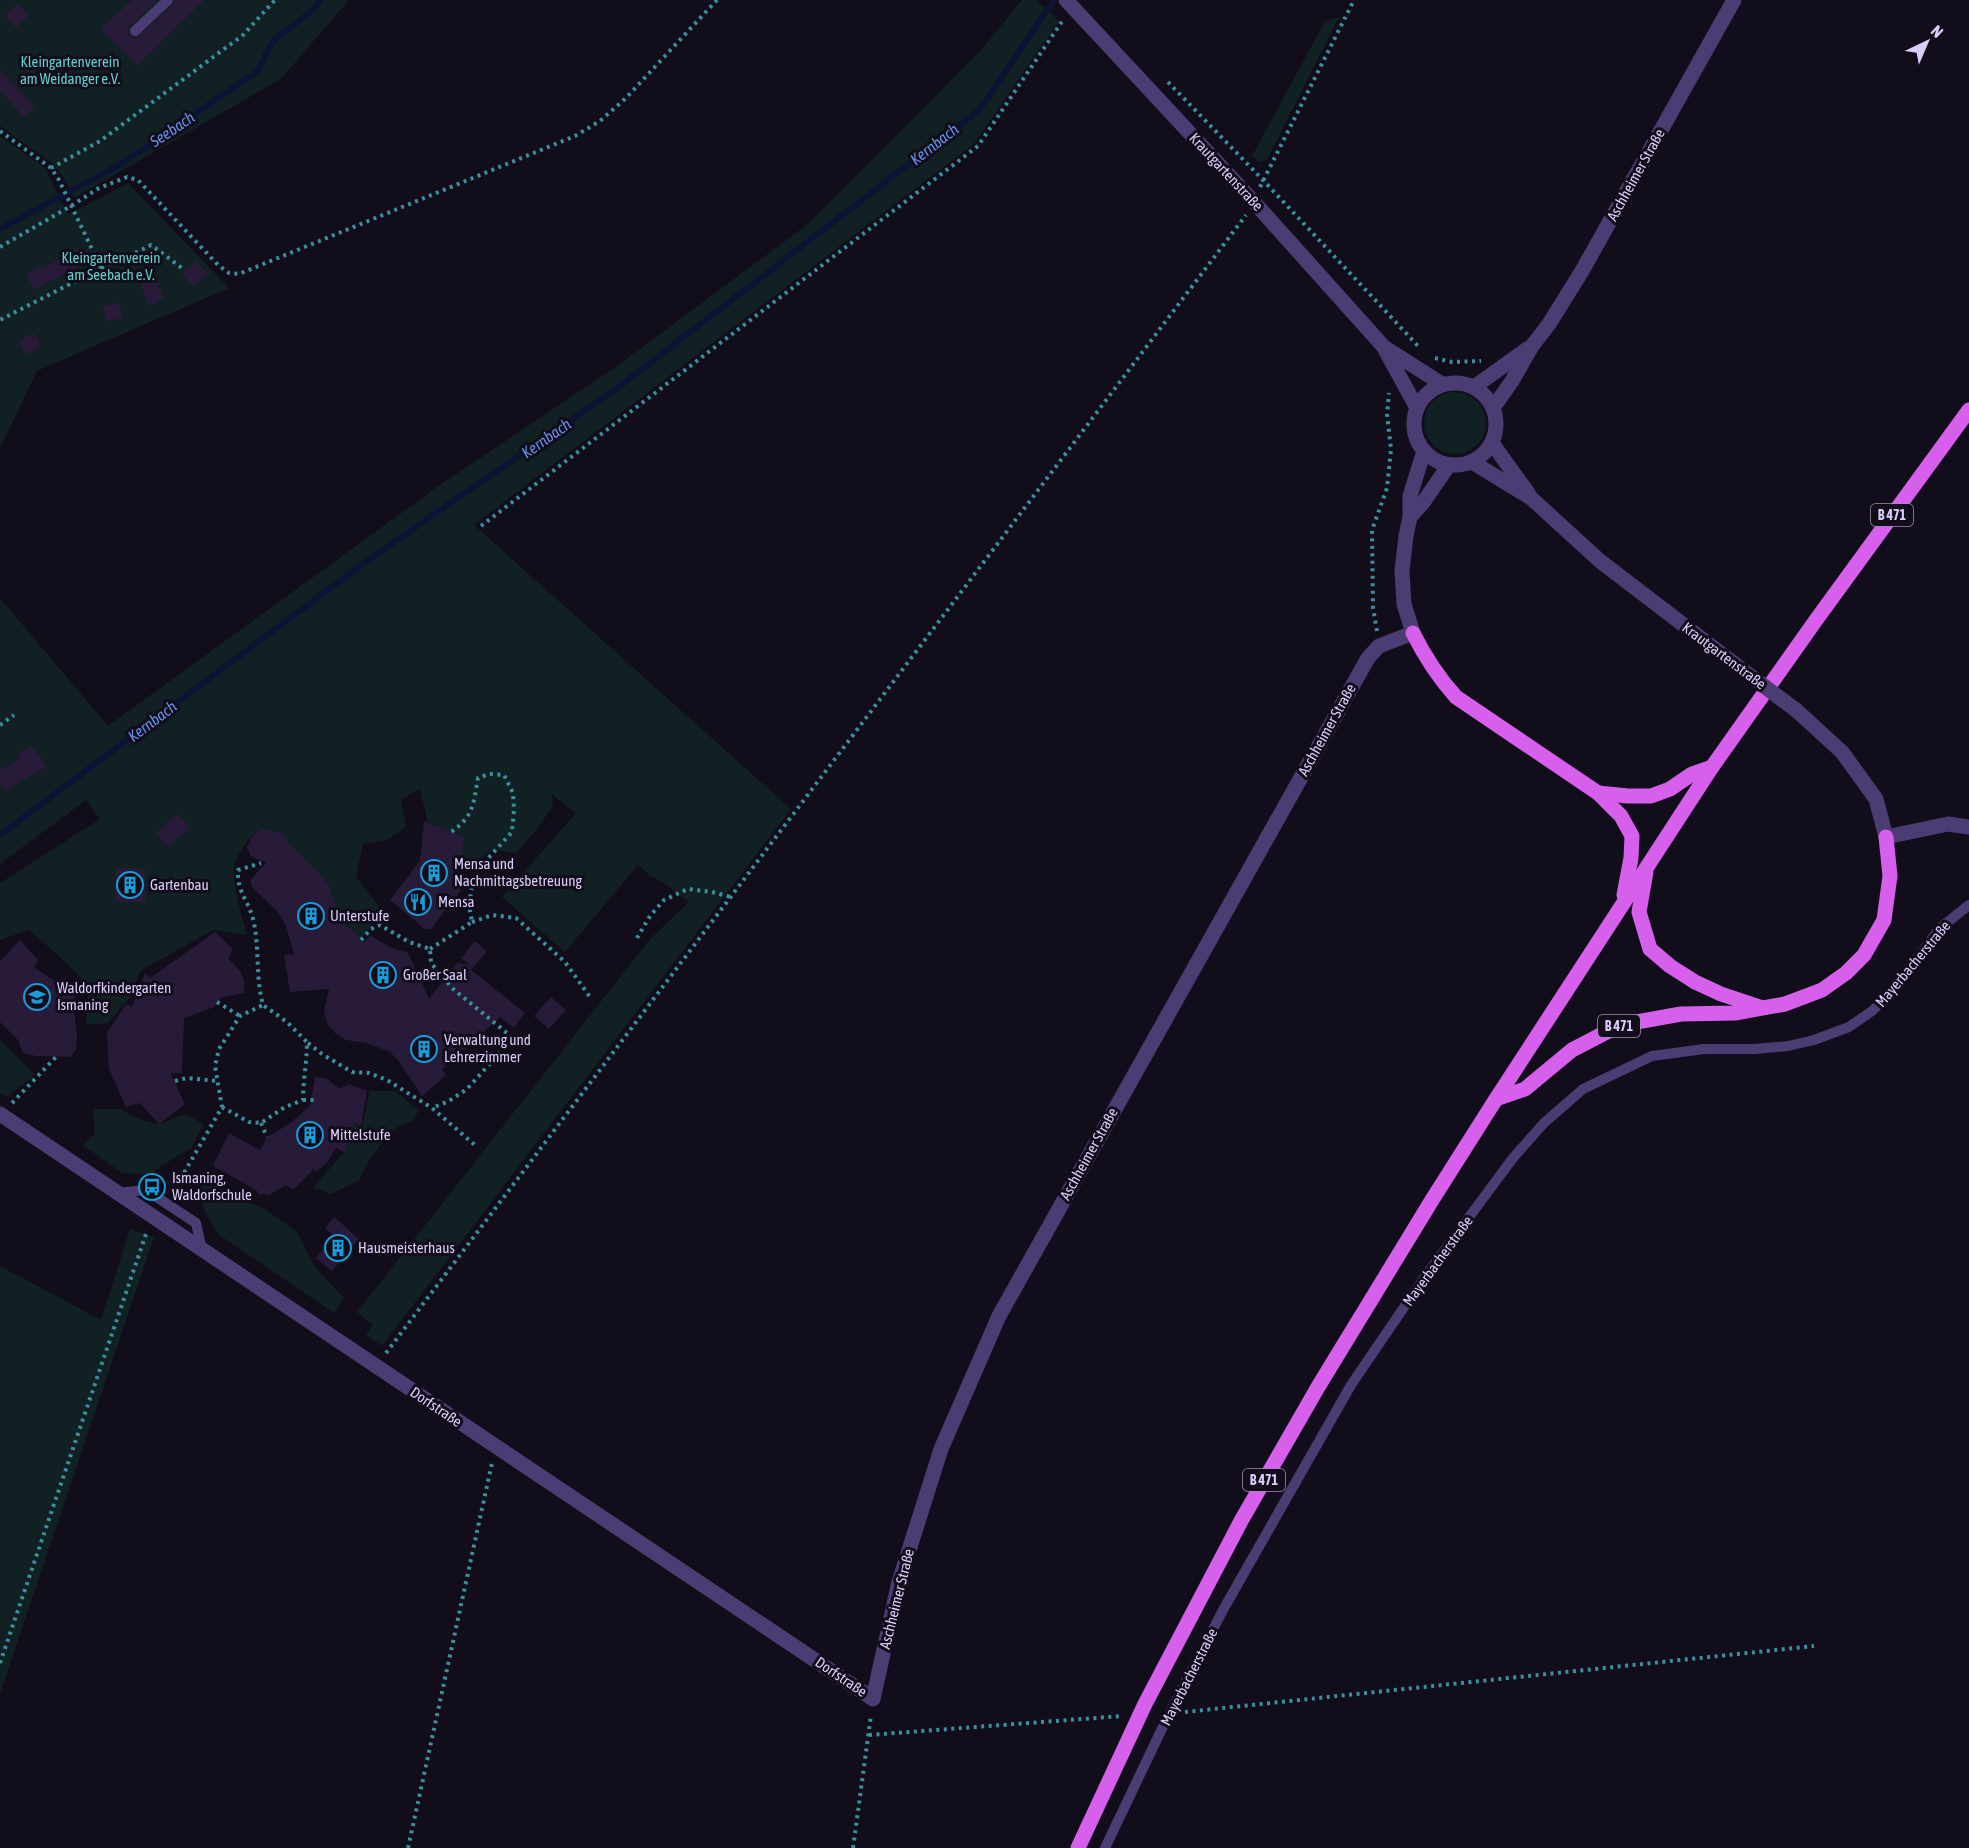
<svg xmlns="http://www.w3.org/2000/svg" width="1969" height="1848" viewBox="0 0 1969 1848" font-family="'Asap Condensed',sans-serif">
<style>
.green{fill:#112023}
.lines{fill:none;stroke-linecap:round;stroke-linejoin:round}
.stream{stroke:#0d1333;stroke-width:6}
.building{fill:#271b39}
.path{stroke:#3a909f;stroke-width:4;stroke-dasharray:3 4.5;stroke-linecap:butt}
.service{stroke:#4b3d74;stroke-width:10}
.minor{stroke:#4b3d74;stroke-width:15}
.primary{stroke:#d660ec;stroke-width:15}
.minor-bridge{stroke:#4b3d74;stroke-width:15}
.labels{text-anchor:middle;stroke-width:6;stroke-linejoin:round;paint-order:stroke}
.shield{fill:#120d1a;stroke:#9f93b6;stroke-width:1.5}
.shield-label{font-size:14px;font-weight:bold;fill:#dbccf9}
.park-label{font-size:15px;fill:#62cfcb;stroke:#120d1a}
.street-label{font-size:15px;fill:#dbccf9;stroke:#120d1a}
.poi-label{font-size:15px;fill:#dbccf9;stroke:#120d1a;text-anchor:start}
.water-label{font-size:16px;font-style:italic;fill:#6692ed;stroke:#120d1a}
</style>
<rect width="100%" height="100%" fill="#120d1a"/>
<g class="green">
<polygon points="0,0 349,0 281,79 74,198 64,178 52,163 0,126"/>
<path d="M1022,0h15l22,21 -85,123 -500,381 317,284 -409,537 -16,-11 7,-10 -16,-13 293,-373 39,-37 -28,-21 -10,-4 -13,-12 -73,87 -63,-55 74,-84 -24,-19 1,12 -16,23 -21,24 -24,-4 -17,14 -15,-6 5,-20 -37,-14 -8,-34 -19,10 5,28 -19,13 -24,4 -7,33 26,34 -21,29 -19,-19 -13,-35 -8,-11 -28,-28 -11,8 2,-22 -24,-4c-11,9 -21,21 -25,35 -5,13 8,56 12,71l-33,-5 -74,41 -10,26 -22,26 -22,2 3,-39 -30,-30 -30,-26 -29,10v-57l100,-64 -14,-19 -86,64v-266l108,128 329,-239 180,-121 191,-142 173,-174z"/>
<polygon points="1339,17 1267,160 1260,162 1252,156 1325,21"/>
<polygon points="0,136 45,168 68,215 128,183 229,288 37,371 0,448"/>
<circle cx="1455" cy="423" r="31"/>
<polygon points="0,1040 35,1075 7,1097 0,1093"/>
<polygon points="370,1091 395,1091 419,1111 410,1123 404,1123 390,1132 368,1162 359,1180 331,1194 313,1188 344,1152 354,1123 362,1126"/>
<polygon points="93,1109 120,1109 141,1120 158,1124 186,1114 203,1124 192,1147 149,1174 122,1173 83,1145 95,1134"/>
<polygon points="215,1171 229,1195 265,1209 297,1232 314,1266 344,1298 334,1313 218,1234 203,1208 202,1174"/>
<polygon points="130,1229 154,1237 0,1694 0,1266 101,1320"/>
</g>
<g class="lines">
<g class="stream">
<polyline points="0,229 121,164 257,72 272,42 314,9 320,0"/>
<polyline points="0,835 368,560 616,389 979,110 1054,0"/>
</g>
</g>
<g class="building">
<polygon points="132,0 157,0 128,28 129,36 136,38 173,5 175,0 204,0 137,66 101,29"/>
<polygon points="18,3 29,15 16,28 5,16"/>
<polygon points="0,70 35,107 24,117 0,91"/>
<polygon points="79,248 87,262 34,290 26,274 41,266 42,269"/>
<polygon points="196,261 208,274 194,287 182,274"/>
<polygon points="155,278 164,299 149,306 140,284"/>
<polygon points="118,302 123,317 107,322 103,307"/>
<polygon points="34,333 41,347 25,355 18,341"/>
<polygon points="32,746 46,767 5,791 0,782 0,770 20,759 17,755"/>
<polygon points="177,814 190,827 168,847 156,833"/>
<polygon points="424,821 465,837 454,885 461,890 431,929 425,929 390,900 420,861"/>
<polygon points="260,829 284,833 284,838 321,875 329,886 342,921 364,942 370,935 388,946 408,953 429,999 457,963 470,965 461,958 475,941 487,951 471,970 525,1013 514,1028 500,1017 442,1069 446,1075 422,1096 398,1060 390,1052 367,1043 346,1040 336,1034 328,1025 324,1011 329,989 290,992 284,955 294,954 286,926 278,912 251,886 251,879 266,863 251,856 247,847 252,837"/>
<polygon points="116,868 145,869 145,902 115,902"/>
<polygon points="215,932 233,949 228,958 240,971 244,980 244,993 220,998 214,1007 184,1018 182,1073 171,1074 185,1104 159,1124 140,1103 126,1107 109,1069 107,1033 126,1004 132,1007 145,973 150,978"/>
<polygon points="20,940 38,960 34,967 53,980 66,978 76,991 72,1008 74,1011 77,1035 76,1049 71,1057 36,1056 23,1053 18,1040 0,1022 0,961"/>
<polygon points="551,997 566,1010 549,1029 534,1016"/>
<polygon points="315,1077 327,1079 339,1089 349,1084 367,1091 361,1126 354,1123 344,1152 336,1148 328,1161 316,1172 314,1169 293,1190 286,1185 269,1195 259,1194 256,1190 213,1166 229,1133 260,1150 267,1137 289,1124 310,1106"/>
<polygon points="334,1217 359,1239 332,1271 316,1258 334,1236 325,1228"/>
</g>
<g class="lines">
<g class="path">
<polyline points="1168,82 1263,180 1419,347"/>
<polyline points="0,131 51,168 59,180 101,268 0,320"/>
<polyline points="51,168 100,141 243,35 275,0"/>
<polyline points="1260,187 1354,0"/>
<polyline points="0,247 71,206 99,188 127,177 138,180 218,265 229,273 239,274 575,136 600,121 626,98 717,0"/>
<polyline points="101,268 115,263 151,245 182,268"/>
<polyline points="1435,358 1452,362 1481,361"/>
<polyline points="481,526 978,146 1063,20"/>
<polyline points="1377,631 1373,608 1372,530 1387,488 1391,449 1387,414 1389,393"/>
<polyline points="0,725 14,715"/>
<polyline points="472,922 492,915 516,918 565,962 590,997"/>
<polyline points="637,938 650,916 664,900 688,889 712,892 731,897"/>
<polyline points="361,940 371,929 380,925 409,942 430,949 431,963 452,988 513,1038 467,1089 449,1101 432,1108"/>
<path d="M430,949l42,-27 -3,-17 4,-25 9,-15 30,-33 2,-22 -1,-17 -9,-18 -15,-1 -11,4c-5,27 -4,38 -27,54"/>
<polyline points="217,1002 240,1016"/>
<polyline points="308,1043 322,1054 352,1072 369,1073 387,1080 432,1108 476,1146"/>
<polyline points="175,1081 187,1078 217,1081"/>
<polyline points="303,1100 316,1100"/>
<polyline points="12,1103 56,1057"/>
<path d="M222,1107l27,15 12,1 24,-16 18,-7c0,-20 4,-38 4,-58l-20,-20 -24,-17"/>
<polyline points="261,1123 267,1137"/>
<path d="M173,1192l49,-85 -7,-41 4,-17 21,-33 23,-11c-8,-29 -3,-58 -10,-86 -5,-20 -16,-26 -15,-49l23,-7"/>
<polyline points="386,1353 1246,215"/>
<polyline points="0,1663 147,1231"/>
<polyline points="1185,1712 1814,1646"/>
<polyline points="869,1735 1122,1716"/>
<polyline points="408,1848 492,1463"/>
<polyline points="853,1848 871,1715"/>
</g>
<g class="service">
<polyline points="135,31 168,0"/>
<polyline points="117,1193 146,1190 196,1223 202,1250"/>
<polyline points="1105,1848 1169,1714 1223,1610 1351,1385 1426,1275 1513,1158 1544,1123 1583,1089 1652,1056 1704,1049 1755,1049 1788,1046 1814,1040 1849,1027 1872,1011 1893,991 1939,929 1969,905"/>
</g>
<g class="minor">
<polyline points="1066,0 1253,201 1383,346 1417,408"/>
<polyline points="1384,347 1442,384"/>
<circle cx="1455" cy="424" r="41"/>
<polyline points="1474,387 1527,349"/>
<polyline points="1493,408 1512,381 1532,346 1549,324 1582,271 1734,0"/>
<polyline points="1492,443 1528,493"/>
<polyline points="1472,462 1531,498 1600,561 1736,665"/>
<polyline points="1410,517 1422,504 1449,465"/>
<polyline points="1796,710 1842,752 1876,799 1886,837 1948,824 1969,827"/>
<polyline points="0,1114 873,1699 899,1582 941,1449 999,1316 1368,658 1379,646 1413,633 1404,604 1402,571 1406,536 1410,517 1410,496 1424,451"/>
</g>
<g class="primary">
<path d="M1413,633c12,24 25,44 43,64l142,96 23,23 11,20 -1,22 -7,37"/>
<polyline points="1598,793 1628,796 1651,796 1670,789 1692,774 1712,767"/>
<polyline points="1646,872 1639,912 1650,949 1670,966 1695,982 1721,994 1760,1007"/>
<polyline points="1496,1099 1525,1089 1572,1050 1620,1025 1681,1014 1735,1013 1785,1004 1822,990 1846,973 1864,955 1884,920 1890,876 1886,837"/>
<polyline points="1078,1848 1145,1704 1241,1521 1318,1387 1432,1200 1496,1099 1712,767 1816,620 1969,410"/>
</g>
<polyline class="minor-bridge" points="1736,665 1796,710"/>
</g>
<defs>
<symbol id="building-ring" viewBox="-11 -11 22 22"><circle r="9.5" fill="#120d1a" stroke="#199cd8" stroke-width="1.5"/><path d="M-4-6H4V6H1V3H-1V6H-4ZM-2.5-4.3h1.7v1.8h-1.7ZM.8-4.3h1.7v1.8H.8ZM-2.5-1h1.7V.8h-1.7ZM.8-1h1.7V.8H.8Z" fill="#199cd8"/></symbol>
<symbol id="restaurant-ring" viewBox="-11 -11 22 22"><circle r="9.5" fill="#120d1a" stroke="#199cd8" stroke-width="1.5"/><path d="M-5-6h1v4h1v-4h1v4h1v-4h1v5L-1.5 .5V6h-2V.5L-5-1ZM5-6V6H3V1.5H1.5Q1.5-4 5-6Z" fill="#199cd8"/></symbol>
<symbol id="school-ring" viewBox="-11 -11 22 22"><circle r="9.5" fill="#120d1a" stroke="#199cd8" stroke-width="1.5"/><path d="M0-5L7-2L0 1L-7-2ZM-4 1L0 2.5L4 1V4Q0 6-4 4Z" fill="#199cd8"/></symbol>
<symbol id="bus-ring" viewBox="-11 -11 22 22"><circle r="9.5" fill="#120d1a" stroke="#199cd8" stroke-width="1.5"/><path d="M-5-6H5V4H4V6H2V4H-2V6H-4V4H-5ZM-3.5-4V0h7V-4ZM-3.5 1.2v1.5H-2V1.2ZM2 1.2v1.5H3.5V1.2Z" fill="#199cd8"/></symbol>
</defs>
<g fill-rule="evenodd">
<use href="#building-ring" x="419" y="858" width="30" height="30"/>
<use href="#building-ring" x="115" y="870" width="30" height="30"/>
<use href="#restaurant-ring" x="403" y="887" width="30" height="30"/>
<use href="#building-ring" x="296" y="901" width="30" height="30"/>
<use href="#building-ring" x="368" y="960" width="30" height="30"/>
<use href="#school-ring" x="22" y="982" width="30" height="30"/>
<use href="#building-ring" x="409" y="1034" width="30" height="30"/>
<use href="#building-ring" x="295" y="1120" width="30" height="30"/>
<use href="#bus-ring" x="137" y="1172" width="30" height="30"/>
<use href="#building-ring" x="323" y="1233" width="30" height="30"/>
</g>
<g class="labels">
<g class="shield">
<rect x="1871" y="504" width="42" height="22" rx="4.5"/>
<rect x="1598" y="1015" width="42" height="22" rx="4.5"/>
<rect x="1243" y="1469" width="42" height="22" rx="4.5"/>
</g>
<g class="shield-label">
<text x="1892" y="520">B 471</text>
<text x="1619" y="1031">B 471</text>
<text x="1264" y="1485">B 471</text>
</g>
<g class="park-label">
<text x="70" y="67">Kleingartenverein<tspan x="70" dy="17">am Weidanger e.V.</tspan></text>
<text x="111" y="263">Kleingartenverein<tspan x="111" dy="17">am Seebach e.V.</tspan></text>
</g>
<g class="street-label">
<text transform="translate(1226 172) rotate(47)" y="5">Krautgartenstraße</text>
<text transform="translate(1636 175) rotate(-61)" y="5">Aschheimer Straße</text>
<text transform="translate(1724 656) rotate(37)" y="5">Krautgartenstraße</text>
<text transform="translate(1327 730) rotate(-61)" y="5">Aschheimer Straße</text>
<text transform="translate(1913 964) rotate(-50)" y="5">Mayerbacherstraße</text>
<text transform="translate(1089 1154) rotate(-61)" y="5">Aschheimer Straße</text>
<text transform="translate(1438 1261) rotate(-54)" y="5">Mayerbacherstraße</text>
<text transform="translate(436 1407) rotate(34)" y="5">Dorfstraße</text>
<text transform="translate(897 1599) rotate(-76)" y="5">Aschheimer Straße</text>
<text transform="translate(841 1677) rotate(34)" y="5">Dorfstraße</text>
<text transform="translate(1189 1677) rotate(-63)" y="5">Mayerbacherstraße</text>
</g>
<g class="poi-label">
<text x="454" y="869">Mensa und<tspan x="454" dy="17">Nachmittagsbetreuung</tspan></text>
<text x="150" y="890">Gartenbau</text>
<text x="438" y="907">Mensa</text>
<text x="330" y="921">Unterstufe</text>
<text x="403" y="980">Großer Saal</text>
<text x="57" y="993">Waldorfkindergarten<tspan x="57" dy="17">Ismaning</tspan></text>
<text x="444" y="1045">Verwaltung und<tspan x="444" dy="17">Lehrerzimmer</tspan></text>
<text x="330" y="1140">Mittelstufe</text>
<text x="172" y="1183">Ismaning,<tspan x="172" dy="17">Waldorfschule</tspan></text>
<text x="358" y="1253">Hausmeisterhaus</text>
</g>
<g class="water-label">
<text transform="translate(172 129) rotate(-34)" y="6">Seebach</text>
<text transform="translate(934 144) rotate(-38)" y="6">Kernbach</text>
<text transform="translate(546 438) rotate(-35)" y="6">Kernbach</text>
<text transform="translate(152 721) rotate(-37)" y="6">Kernbach</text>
</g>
</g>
<g transform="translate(1927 42) rotate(44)" stroke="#120d1a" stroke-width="4.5" paint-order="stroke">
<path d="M0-4.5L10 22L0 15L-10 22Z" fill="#dbccf9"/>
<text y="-9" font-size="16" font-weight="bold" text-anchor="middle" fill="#dbccf9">N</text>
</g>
</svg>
